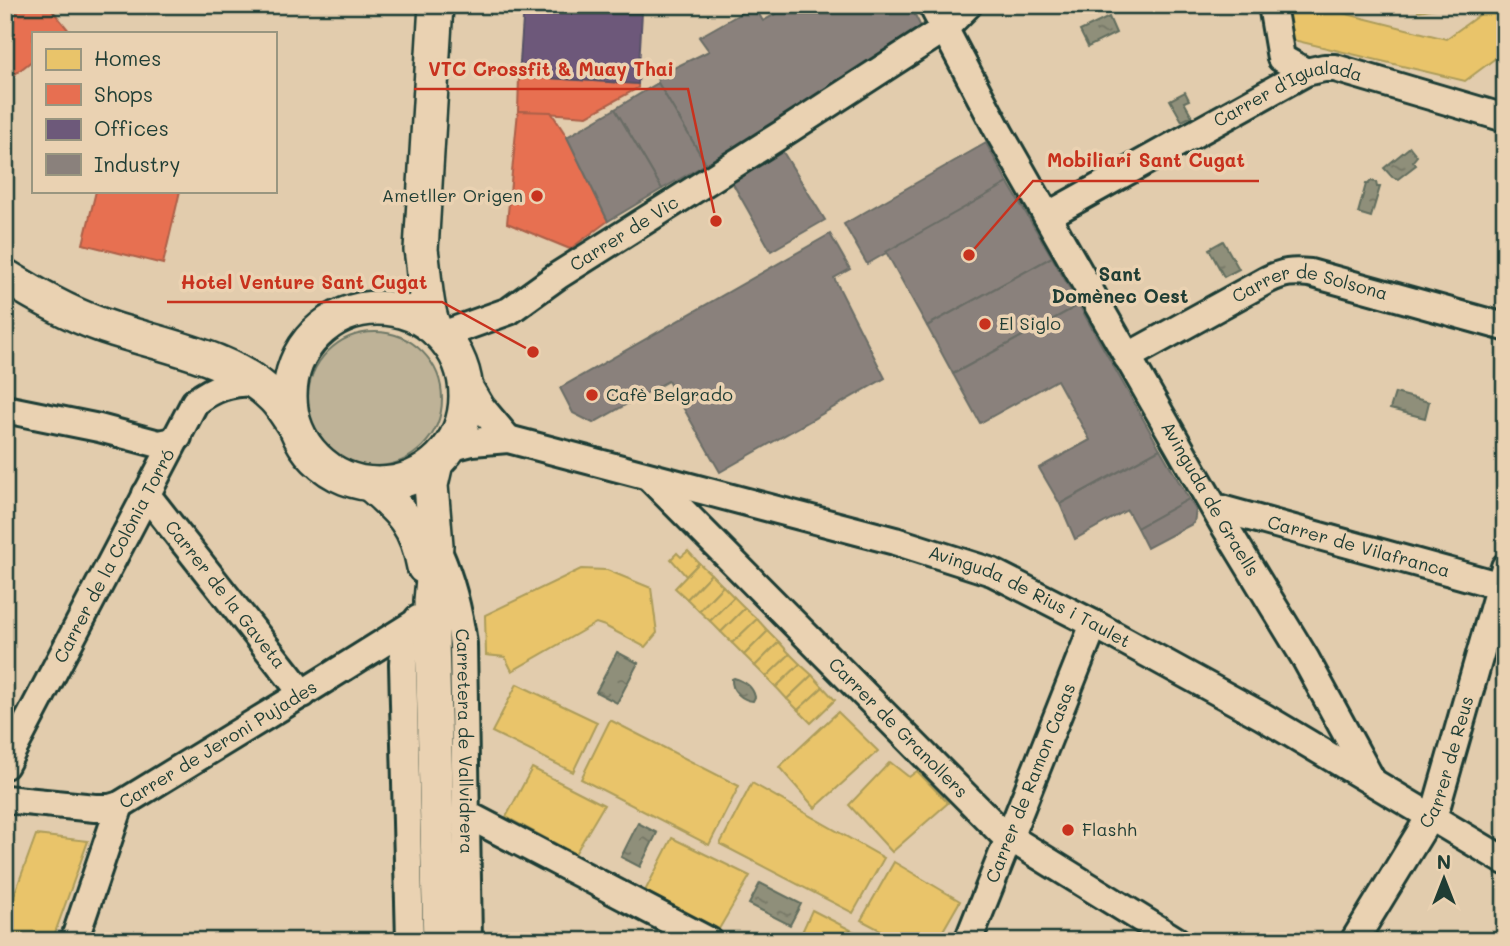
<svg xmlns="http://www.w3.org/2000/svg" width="1510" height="946" viewBox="0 0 1510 946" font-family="Mali,sans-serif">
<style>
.green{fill:#beb297;stroke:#6e7866;stroke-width:2}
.water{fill:url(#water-ripples);stroke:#626e5e;stroke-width:2}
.homes{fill:#e9c46a;stroke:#ac9c5a;stroke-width:2}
.shops{fill:#e76f51;stroke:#ab6048;stroke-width:2}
.offices{fill:#6d597a;stroke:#565165;stroke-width:2}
.industry{fill:#8a817c;stroke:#6a6d66;stroke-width:2}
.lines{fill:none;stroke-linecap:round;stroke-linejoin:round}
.minor-casing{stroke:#1f3d34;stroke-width:32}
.major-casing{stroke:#1f3d34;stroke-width:38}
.minor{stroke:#ead2b2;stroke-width:26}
.major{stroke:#ead2b2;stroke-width:33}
.poi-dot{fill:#c8321e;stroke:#ead2b2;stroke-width:2.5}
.labels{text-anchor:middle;stroke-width:7;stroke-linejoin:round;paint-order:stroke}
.street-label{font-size:18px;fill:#1f3d34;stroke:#ead2b2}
.poi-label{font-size:18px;fill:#1f3d34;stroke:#ead2b2;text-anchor:start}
.neighbourhood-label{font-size:19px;font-weight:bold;fill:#1f3d34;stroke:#ead2b2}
.leader{fill:none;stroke:#c8321e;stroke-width:2.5}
.callout-dot{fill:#c8321e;stroke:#ead2b2;stroke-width:2.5}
.callout-label{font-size:19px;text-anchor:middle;font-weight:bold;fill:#c8321e;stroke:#ead2b2;stroke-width:7;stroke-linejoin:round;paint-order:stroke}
</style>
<defs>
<pattern id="water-ripples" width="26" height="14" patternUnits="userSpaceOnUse" patternTransform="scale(1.75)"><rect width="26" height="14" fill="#8f8f7a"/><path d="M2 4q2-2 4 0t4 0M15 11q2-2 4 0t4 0" fill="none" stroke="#747665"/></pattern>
</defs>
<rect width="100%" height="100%" fill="#e2ccad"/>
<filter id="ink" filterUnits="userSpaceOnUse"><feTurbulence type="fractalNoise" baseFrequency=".0143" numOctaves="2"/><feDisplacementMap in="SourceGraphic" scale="14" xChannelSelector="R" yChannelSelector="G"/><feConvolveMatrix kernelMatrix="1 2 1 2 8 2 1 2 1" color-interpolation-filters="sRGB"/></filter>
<g filter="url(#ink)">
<circle class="green" cx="375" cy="399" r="67"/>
<g class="water">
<polygon points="1109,17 1116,33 1088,47 1080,31"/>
<polygon points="1185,92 1189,100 1184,102 1192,116 1182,121 1170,100"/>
<polygon points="1410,147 1417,156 1413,161 1416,165 1398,179 1392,177 1384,168"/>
<polygon points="1371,181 1376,182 1377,187 1380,187 1371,217 1358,213 1366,184 1368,184"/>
<polygon points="1223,241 1239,269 1224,277 1209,249"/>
<polygon points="1395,393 1429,402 1425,418 1390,409"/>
<polygon points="617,652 638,663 617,703 596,692"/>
<path d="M734,678c10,3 19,8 21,19l-2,4c-11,-1 -22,-10 -21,-22z"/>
<polygon points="638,823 657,833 640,867 621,857"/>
<polygon points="760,883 801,904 790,925 749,904"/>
</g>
<g class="homes">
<polygon points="1286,5 1311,5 1446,39 1493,5 1505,5 1505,51 1465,81 1289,39"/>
<polygon points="1417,5 1454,5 1418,11"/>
<polygon points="688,551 699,563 686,576 671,559 677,553 681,557"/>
<polygon points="699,563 711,574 687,599 675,588"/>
<polygon points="581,569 607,570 651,588 657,633 645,647 605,626 596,623 512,671 505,657 486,655 485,615"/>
<polygon points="711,574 723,586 699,611 687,599"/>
<polygon points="723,586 734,597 710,621 699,611"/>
<polygon points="734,597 745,608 721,632 710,621"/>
<polygon points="745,608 757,619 732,643 721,632"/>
<polygon points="757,619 768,631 744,655 732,643"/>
<polygon points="768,631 779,642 755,666 744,655"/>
<polygon points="779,642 790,654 766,677 755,666"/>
<polygon points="790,654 800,664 776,687 766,677"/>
<polygon points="800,664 812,675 787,699 776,687"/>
<polygon points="812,675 823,687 798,710 787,699"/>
<polygon points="517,684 597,722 573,772 492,732"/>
<polygon points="823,687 835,700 811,723 798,710"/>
<polygon points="838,712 878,751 815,808 779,767"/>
<polygon points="610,720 739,786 709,845 581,779"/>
<polygon points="890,762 909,777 917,771 948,803 892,852 849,805"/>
<polygon points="532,768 604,805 575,854 506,817"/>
<polygon points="752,783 884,858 853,913 720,844"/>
<polygon points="36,835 88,841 52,941 5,941 5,920"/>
<polygon points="672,838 750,876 719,929 645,891"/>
<polygon points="894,862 960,901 937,941 901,941 861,920"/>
<polygon points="812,910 872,941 798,941"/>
</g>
<g class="shops">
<polygon points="5,5 48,5 70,32 68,33 33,33 33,60 5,82"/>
<polygon points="519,76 638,84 638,88 587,116 518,111"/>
<polygon points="518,111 551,112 567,137 608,221 570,249 507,223"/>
<polygon points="96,191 180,191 163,264 83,244"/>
</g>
<polygon class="offices" points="524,5 547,5 642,12 638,84 519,76"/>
<g class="industry">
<polygon points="792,5 910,5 922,29 706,164 658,83 657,76 709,51 699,37 754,6 763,21"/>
<polygon points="658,83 706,164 662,189 615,109"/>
<polygon points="615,109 662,189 608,221 567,137"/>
<polygon points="986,143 1008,183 867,264 844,224"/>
<polygon points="783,152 825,220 771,251 732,182"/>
<polygon points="1008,183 1052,257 927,326 886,252"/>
<polygon points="830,234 850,269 834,278 885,378 720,472 668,381 593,423 573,413 560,388"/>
<polygon points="1052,257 1079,305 953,374 927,326"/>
<polygon points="1079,305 1160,449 1060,504 1039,468 1090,440 1057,380 980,423 953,374"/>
<polygon points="1160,449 1189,499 1137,528 1127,510 1075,539 1060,504"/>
<polygon points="1189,499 1196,510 1194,523 1147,548 1137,528"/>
</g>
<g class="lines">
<defs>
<g id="minor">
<path id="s1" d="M932,5l68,129 224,391 81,133 66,121"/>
<polyline points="1272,5 1281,58 1306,72"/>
<path id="s2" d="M1047,216l259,-144 18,-4h11l170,50"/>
<path id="s3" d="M442,335l67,-24 50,-36 223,-141 162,-105 24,-24"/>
<path id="s4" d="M1127,357l140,-77c17,-8 25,-9 43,-7l195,54"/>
<polyline points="464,378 481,407 508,439"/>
<polyline points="5,409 99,428 159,444 169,442 178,437"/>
<path id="s5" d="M449,448l23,-6 36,-3 387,102 97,31 102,52 168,92 243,145"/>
<path id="s6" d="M650,478l351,354 176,109"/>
<path id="s7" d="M146,494l157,200"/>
<path id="s8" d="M1214,507l291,80"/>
<path id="s9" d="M438,551c13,29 21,61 25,93l5,297"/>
<path id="s10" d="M5,765l190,-363c20,-15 33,-19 59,-20"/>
<path id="s11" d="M5,799l90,9h15l10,-3 167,-102 128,-80"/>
<polyline points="466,814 709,941"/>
<polyline points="74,941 120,805"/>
<polyline points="410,941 403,664 404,650 418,619"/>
<path id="s12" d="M968,941l126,-317"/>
<path id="s13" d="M1354,941l83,-136 68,-238"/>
</g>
<g id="major">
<path d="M436,5l-15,245c4,21 4,66 16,81"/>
<path d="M5,276c31,19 62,37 96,49 56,20 131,30 173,73 7,7 13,17 19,26"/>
<circle cx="378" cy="396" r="88"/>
<polyline points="436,463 431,485 436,545 431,601 440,941"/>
<path d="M370,484c32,28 46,40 54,83"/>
</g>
</defs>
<use href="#minor" class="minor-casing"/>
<use href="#major" class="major-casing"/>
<use href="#minor" class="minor"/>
<use href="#major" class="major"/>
</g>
</g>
<g class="poi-dot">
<circle cx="537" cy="196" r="7"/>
<circle cx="985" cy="324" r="7"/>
<circle cx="592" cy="395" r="7"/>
<circle cx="1068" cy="830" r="7"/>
</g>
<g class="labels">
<g class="street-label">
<text dy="6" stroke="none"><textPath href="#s2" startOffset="273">Carrer d'Igualada</textPath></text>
<text dy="6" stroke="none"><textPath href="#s3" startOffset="210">Carrer de Vic</textPath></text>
<text dy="6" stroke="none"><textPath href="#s4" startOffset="203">Carrer de Solsona</textPath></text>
<text dy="6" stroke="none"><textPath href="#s1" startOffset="567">Avinguda de Graells</textPath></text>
<text dy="6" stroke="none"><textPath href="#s8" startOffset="150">Carrer de Vilafranca</textPath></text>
<text dy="6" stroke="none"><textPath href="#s10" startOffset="236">Carrer de la Colònia Torró</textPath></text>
<text dy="6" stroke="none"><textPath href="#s7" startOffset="128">Carrer de la Gaveta</textPath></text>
<text dy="6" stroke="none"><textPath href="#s5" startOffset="606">Avinguda de Rius i Taulet</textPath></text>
<text dy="6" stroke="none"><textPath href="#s6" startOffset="352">Carrer de Granollers</textPath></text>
<text dy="6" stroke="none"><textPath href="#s9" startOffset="194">Carretera de Vallvidrera</textPath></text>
<text dy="6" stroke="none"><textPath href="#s11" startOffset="231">Carrer de Jeroni Pujades</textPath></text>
<text dy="6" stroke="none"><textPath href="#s13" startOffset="203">Carrer de Reus</textPath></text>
<text dy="6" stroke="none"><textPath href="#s12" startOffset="170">Carrer de Ramon Casas</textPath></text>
</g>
<g class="poi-label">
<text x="523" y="202" text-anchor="end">Ametller Origen</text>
<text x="999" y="330">El Siglo</text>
<text x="606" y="401">Cafè Belgrado</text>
<text x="1082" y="836">Flashh</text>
</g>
<g class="neighbourhood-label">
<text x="1120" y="281">Sant<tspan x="1120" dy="22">Domènec Oest</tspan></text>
</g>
</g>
<path class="leader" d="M716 221L688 89H414M969 255L1033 181H1259M533 352L442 302H167"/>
<g class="callout-dot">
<circle cx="716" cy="221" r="7"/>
<circle cx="969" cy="255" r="7"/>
<circle cx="533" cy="352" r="7"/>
</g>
<g class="callout-label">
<text x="551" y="76">VTC Crossfit &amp; Muay Thai</text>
<text x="1146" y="167">Mobiliari Sant Cugat</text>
<text x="304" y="289">Hotel Venture Sant Cugat</text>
</g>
<rect width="1510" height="946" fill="none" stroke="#ead2b2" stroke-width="28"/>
<rect x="14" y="14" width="1482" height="918" fill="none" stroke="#1f3d34" stroke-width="2.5" filter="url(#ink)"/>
<rect x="32" y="32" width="245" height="161" fill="#ead2b2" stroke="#999680" stroke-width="2"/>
<rect x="46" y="49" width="35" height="21" fill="#e9c46a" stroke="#999680" stroke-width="2"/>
<text x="94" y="66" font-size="21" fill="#1f3d34">Homes</text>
<rect x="46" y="84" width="35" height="21" fill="#e76f51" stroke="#999680" stroke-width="2"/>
<text x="94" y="102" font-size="21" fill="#1f3d34">Shops</text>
<rect x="46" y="119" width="35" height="21" fill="#6d597a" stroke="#999680" stroke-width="2"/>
<text x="94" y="136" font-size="21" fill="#1f3d34">Offices</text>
<rect x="46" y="154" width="35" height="21" fill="#8a817c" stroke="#999680" stroke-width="2"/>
<text x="94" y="172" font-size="21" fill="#1f3d34">Industry</text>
<g transform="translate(1444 879)" stroke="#ead2b2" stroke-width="5" paint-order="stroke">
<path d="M0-5L12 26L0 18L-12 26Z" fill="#1f3d34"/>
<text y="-10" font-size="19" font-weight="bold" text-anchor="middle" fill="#1f3d34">N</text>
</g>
</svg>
